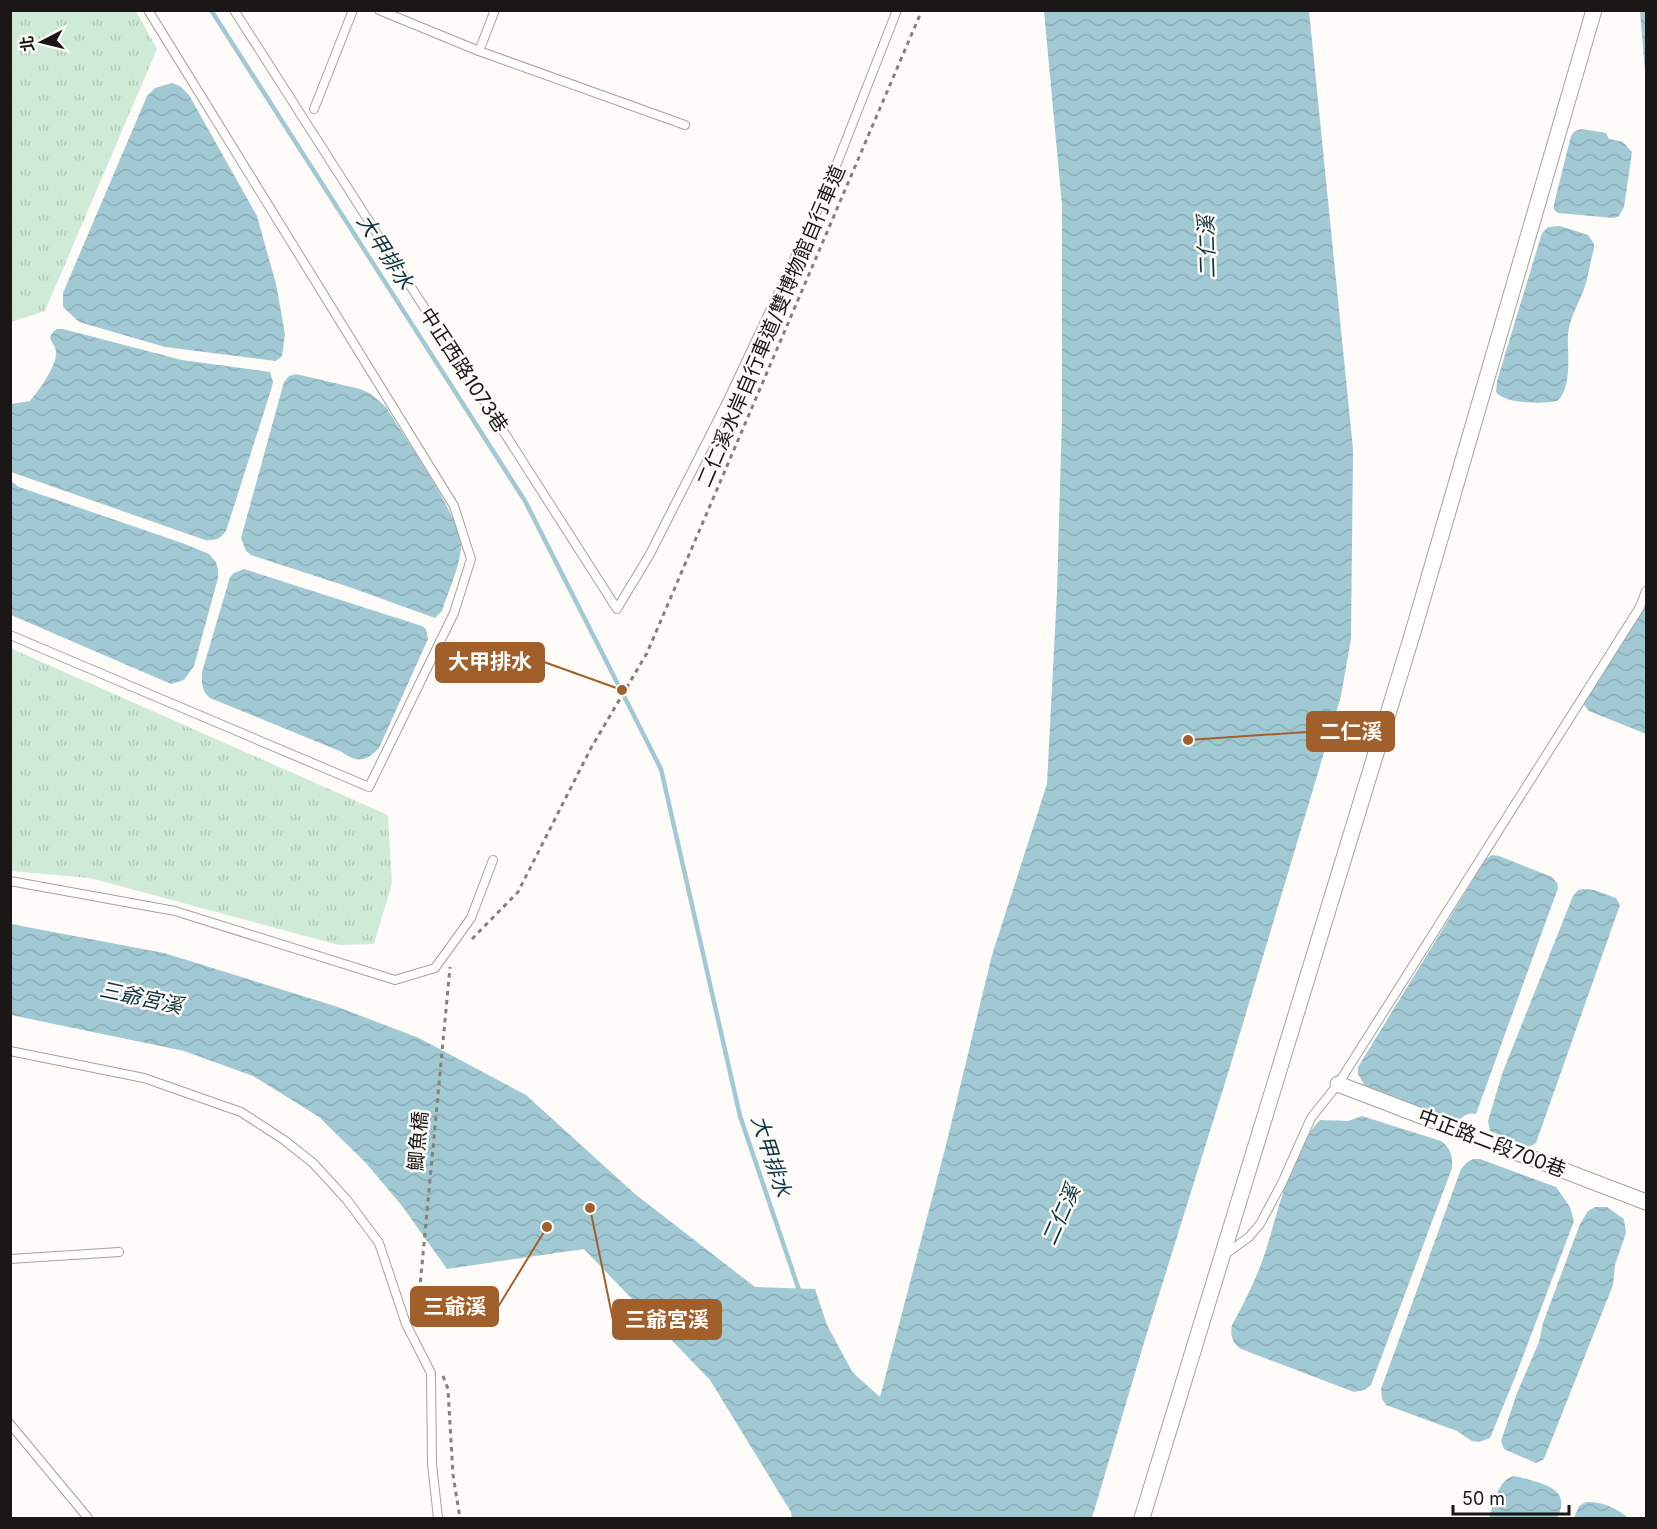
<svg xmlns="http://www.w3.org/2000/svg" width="1657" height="1529" viewBox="0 0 1657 1529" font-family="Inter,'Noto Sans TC',sans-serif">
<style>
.grass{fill:url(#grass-tufts)}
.water{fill:url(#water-waves)}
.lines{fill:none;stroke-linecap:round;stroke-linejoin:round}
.stream{stroke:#a1c9d4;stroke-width:4.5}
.lane-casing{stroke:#a6a19d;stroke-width:10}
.street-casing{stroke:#a6a19d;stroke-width:17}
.path{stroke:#83807e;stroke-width:3;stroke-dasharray:4.5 4.5;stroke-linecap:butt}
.lane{stroke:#fff;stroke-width:8}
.street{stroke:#fff;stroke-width:15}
.labels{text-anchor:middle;stroke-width:5;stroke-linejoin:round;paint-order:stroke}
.street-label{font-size:20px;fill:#1a1716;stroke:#fefbf8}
.water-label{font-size:21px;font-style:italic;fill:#0e343d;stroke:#fefbf8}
.leader{fill:none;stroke:#a1602b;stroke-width:2}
.callout-dot{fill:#a1602b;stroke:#fefbf8;stroke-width:2}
.callout{fill:#a1602b;stroke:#a1602b;stroke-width:2}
.callout-label{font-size:21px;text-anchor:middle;font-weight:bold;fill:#fff}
</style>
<defs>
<pattern id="grass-tufts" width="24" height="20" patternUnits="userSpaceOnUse" patternTransform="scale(1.5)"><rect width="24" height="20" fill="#cfebd8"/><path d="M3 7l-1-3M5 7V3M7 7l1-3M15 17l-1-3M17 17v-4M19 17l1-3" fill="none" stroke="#b1c9b9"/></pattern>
<pattern id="water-waves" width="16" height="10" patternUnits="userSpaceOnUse" patternTransform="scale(1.5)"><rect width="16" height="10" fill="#a1c9d4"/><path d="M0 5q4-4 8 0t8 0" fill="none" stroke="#8aacb5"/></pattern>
</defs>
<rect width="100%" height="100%" fill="#fefbf8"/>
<g class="grass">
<polygon points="11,10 136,11 157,49 45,311 11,322"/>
<polygon points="10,648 388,815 392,883 374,944 339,945 90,878 11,871"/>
</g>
<g class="water">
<polygon points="1044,11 1309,11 1353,449 1351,639 1341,696 1229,1070 1143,1346 1092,1518 792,1518 791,1512 710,1380 584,1249 447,1269 402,1206 366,1163 319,1117 253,1076 184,1051 11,1015 11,924 164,953 335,1006 419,1038 526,1095 635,1194 755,1287 815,1289 827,1325 853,1373 880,1397 946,1145 992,955 1047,784 1057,592 1062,418 1062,205"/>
<polygon points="1640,11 1646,11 1646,83"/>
<polygon points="172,83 180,86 189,95 257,216 276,284 285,334 282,356 276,361 165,347 79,322 63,307 63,293 147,96 155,88"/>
<polygon points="1582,129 1606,133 1609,139 1623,142 1632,152 1624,207 1619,216 1614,218 1558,213 1554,210 1554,204 1571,136 1575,131"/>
<path d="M1560,226l28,9 6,9v5c-4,12 -5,25 -9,37 -5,16 -15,30 -17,48 -1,19 5,53 -11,67 -14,3 -53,3 -61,-9l1,-11 45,-148 6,-6z"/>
<path d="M57,329h6l119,31 88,12 3,10 -2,8 -45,141c-6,8 -11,10 -21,9l-194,-68v-68l19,-3c9,-11 27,-35 26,-49 0,-5 -4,-9 -6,-14l2,-5z"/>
<path d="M296,374l64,15 11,5 15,13c16,27 75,110 75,138 0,19 -13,47 -19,66l-7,7 -86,-31 -98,-32 -5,-4 -5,-13 43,-156 5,-6z"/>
<polygon points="11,481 19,487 185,544 209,554 216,562 218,569 218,578 194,666 184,680 171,684 11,615"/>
<path d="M244,569l178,57 4,3 2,10 -49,109c-13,14 -22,15 -37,4l-132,-54c-9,-8 -8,-15 -8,-26l28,-95 4,-4z"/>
<polygon points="1644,605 1646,606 1646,734 1589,711 1580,700"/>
<path d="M1492,855l7,1 53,21 5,6 1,5 -82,226c-8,-2 -13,2 -19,8l-91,-34 -8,-14v-7l128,-208z"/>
<polygon points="1583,889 1594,890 1616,898 1620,905 1536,1143 1531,1146 1525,1147 1490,1131 1488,1121 1502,1074 1573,896 1578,890"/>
<path d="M1362,1116l79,25c10,7 12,16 11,27l-81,217 -7,5 -10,2 -113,-43c-9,-6 -11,-14 -9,-24 13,-23 25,-48 33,-72 12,-37 27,-106 55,-133l28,1z"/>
<polygon points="1473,1159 1480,1159 1556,1187 1570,1207 1574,1221 1516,1375 1490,1438 1479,1442 1472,1441 1457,1431 1386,1405 1382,1399 1381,1389 1461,1169 1466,1163"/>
<polygon points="1595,1207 1607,1207 1624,1219 1626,1233 1615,1265 1613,1285 1544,1459 1536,1463 1504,1449 1501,1441 1517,1393 1539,1342 1543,1323 1580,1224 1588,1211"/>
<path d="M1515,1476c23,7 59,10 42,42h-68c5,-14 9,-40 26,-42z"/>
<path d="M1586,1502c14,-1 32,6 42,16h-54l5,-12z"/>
</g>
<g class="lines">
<polyline class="stream" points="211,10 525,501 661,769 740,1116 800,1293"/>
<defs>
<g id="lane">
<polyline points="234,10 617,609 650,554 728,400 825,194 897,10"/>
<polyline points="379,10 479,51 685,125"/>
<polyline points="479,51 495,10"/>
<polyline points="314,109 353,10"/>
<polyline points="10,635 369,787 454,613 471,559 454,506 148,10"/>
<polyline points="10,881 175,911 395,980 435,968 471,918 493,860"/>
<polyline points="10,1051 144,1078 241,1112 284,1140 313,1163 347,1200 379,1243 406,1324 431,1373 432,1464 438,1518"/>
<polyline points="1224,1255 1249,1237 1260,1224 1282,1183 1311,1118 1338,1084 1640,607 1646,591"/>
<polyline points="10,1259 119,1252"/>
<polyline points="10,1424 88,1518"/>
</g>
<g id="street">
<polyline points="1338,1084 1646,1202"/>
<polyline points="1142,1518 1413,632 1594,10"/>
</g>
</defs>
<use href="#lane" class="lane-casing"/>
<use href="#street" class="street-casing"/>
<g class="path">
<polyline points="472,939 518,892 591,748 647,653 922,10"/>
<polyline points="417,1318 450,967"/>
<polyline points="443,1376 448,1389 453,1475 460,1518"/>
</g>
<use href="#lane" class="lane"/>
<use href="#street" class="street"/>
</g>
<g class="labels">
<g class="street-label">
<text transform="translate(771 326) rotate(-67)" y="7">二仁溪水岸自行車道/雙博物館自行車道</text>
<text transform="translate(464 370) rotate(57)" y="7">中正西路1073巷</text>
<text transform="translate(418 1141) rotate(-85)" y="7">鯽魚橋</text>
<text transform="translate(1492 1143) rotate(21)" y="7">中正路二段700巷</text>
</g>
<g class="water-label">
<text transform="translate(1207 247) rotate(-92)" y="7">二仁溪</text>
<text transform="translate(385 252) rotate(57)" y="7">大甲排水</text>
<text transform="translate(141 998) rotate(12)" y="7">三爺宮溪</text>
<text transform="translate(771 1156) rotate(72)" y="7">大甲排水</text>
<text transform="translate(1061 1215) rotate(-66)" y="7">二仁溪</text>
</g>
</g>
<path class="leader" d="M622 690L544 662M1188 740L1307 732M547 1227L498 1307M590 1208L613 1320"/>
<g class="callout-dot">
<circle cx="622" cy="690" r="6"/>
<circle cx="1188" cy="740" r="6"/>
<circle cx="547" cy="1227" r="6"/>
<circle cx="590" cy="1208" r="6"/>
</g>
<g class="callout">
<rect x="436" y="643" width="108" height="39" rx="6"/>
<rect x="1307" y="712" width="87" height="39" rx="6"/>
<rect x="411" y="1287" width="87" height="39" rx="6"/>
<rect x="613" y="1300" width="108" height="39" rx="6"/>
</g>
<g class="callout-label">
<text x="490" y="669">大甲排水</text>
<text x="1351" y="739">二仁溪</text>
<text x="455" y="1314">三爺溪</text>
<text x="667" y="1327">三爺宮溪</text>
</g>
<rect width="1657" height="1529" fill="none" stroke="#1a1716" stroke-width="24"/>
<g transform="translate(42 42) rotate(263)" stroke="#fefbf8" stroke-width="4.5" paint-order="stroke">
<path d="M0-4.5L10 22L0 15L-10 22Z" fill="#1a1716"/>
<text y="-9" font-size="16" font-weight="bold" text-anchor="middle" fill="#1a1716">北</text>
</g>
<path d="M1453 1505v9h116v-9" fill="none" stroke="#1a1716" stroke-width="3"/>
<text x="1462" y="1505" font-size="18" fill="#1a1716" stroke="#fefbf8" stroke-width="4.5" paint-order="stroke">50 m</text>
</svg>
